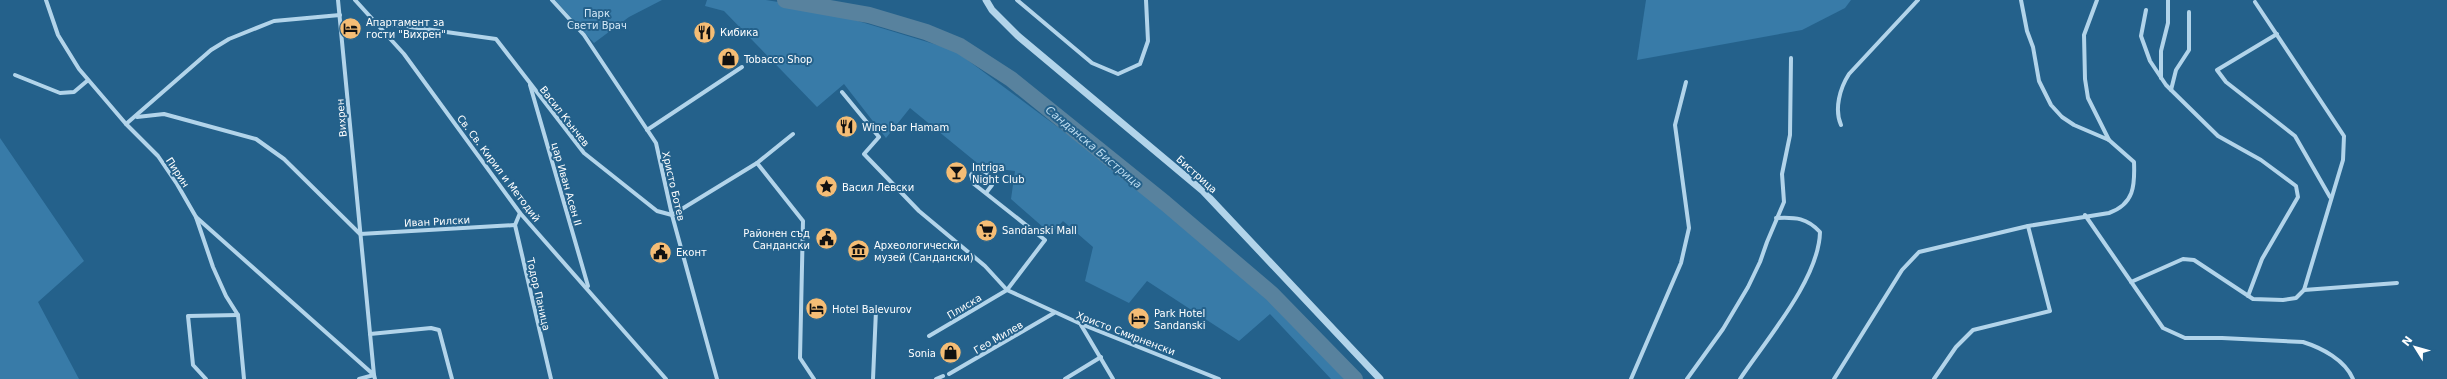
<svg xmlns="http://www.w3.org/2000/svg" width="2447" height="379" viewBox="0 0 2447 379" font-family="'DejaVu Sans',sans-serif">
<style>
.green{fill:#387ba8}
.lines{fill:none;stroke-linecap:round;stroke-linejoin:round}
.river{stroke:#58829e;stroke-width:16}
.minor{stroke:#b2d4ea;stroke-width:4}
.tertiary{stroke:#b2d4ea;stroke-width:7}
.labels{text-anchor:middle;stroke-width:4;stroke-linejoin:round;paint-order:stroke}
.park-label{font-size:10px;fill:#d6eaf8;stroke:#24618b}
.poi-label{font-size:10px;fill:#fff;stroke:#24618b;text-anchor:start}
.street-label{font-size:10px;fill:#fff;stroke:#24618b}
.water-label{font-size:11px;font-style:italic;fill:#bdddf1;stroke:#24618b}
</style>
<rect width="100%" height="100%" fill="#24618b"/>
<g class="green">
<polygon points="555,0 662,0 629,17 594,43"/>
<polygon points="707,0 766,0 815,8 954,50 1129,180 1278,306 1349,379 1331,379 1270,314 1239,341 1147,281 1129,303 1085,281 1093,247 1063,221 1051,234 1011,199 1015,171 982,167 910,108 886,138 844,84 817,107 724,11 705,6"/>
<polygon points="1646,0 1851,0 1845,8 1802,30 1637,60"/>
<polygon points="0,138 84,261 38,302 79,379 0,379"/>
</g>
<g class="lines">
<polyline class="river" points="785,0 869,15 926,32 960,46 1011,79 1165,203 1272,294 1355,379"/>
<g class="minor">
<polyline points="46,0 58,35 79,69 126,124 158,156 177,184 196,217 213,267 226,296 238,315 244,379"/>
<polyline points="355,0 404,54 520,213 666,379"/>
<polyline points="552,0 584,35 656,143 672,215 717,379"/>
<polyline points="1017,0 1092,63 1118,74 1140,64 1148,41 1146,0"/>
<polyline points="2097,0 2084,35 2085,79 2088,98 2109,140"/>
<polyline points="2146,10 2141,36 2150,61 2166,85 2218,136 2261,160 2296,186 2298,197 2262,259 2248,296"/>
<polyline points="375,22 496,39 584,153 657,211 672,215 757,163 793,134"/>
<polyline points="2277,34 2217,70 2226,82 2295,136 2330,197"/>
<polyline points="15,75 60,93 74,92 87,81"/>
<polyline points="2161,78 2161,51 2168,23 2168,0"/>
<polyline points="530,85 588,286"/>
<polyline points="2171,90 2176,70 2189,50 2189,12"/>
<polyline points="842,92 879,137 864,154 919,211 985,266 1007,290 1081,324 1219,379"/>
<polyline points="137,117 164,114 256,139 284,159 359,233"/>
<polyline points="126,124 211,50 229,39 274,21 340,15"/>
<path d="M1841,125c-7,-16 -1,-37 8,-51l69,-74"/>
<polyline points="647,130 742,67"/>
<polyline points="757,163 803,221 800,358 814,379"/>
<polyline points="520,213 515,225 551,379"/>
<path d="M2085,215l78,113 22,10h37l81,4c19,6 42,18 50,37"/>
<polyline points="196,217 374,375 338,0"/>
<polyline points="360,234 515,225"/>
<polyline points="2131,282 2183,259 2194,260 2253,299 2283,300 2296,298 2304,290 2343,160 2344,136 2255,2"/>
<polyline points="2304,290 2397,283"/>
<polyline points="1081,325 1113,379"/>
<polyline points="370,334 431,328 439,330 452,379"/>
<path d="M929,336l78,-46 38,-50 -71,-56 -3,-9 4,-5c12,0 14,3 17,15l-6,8"/>
<polyline points="949,374 1054,313"/>
<polyline points="206,379 193,365 188,316 238,315"/>
<polyline points="359,379 374,375 375,379"/>
<polyline points="873,379 876,310"/>
<polyline points="936,379 943,376"/>
<polyline points="1065,379 1101,357"/>
<polyline points="1631,379 1681,263 1689,228 1675,125 1686,82"/>
<polyline points="1687,379 1723,329 1748,287 1760,262 1767,242 1784,202 1782,174 1790,135 1791,58"/>
<path d="M1740,379c26,-39 79,-100 80,-147 -13,-14 -24,-15 -44,-14"/>
<path d="M1834,379l68,-109 17,-18 109,-26 81,-13c25,-9 26,-27 25,-51l-25,-22 -35,-15 -12,-8 -11,-12 -12,-24 -6,-34 -6,-16 -6,-31"/>
<polyline points="1934,379 1956,347 1973,330 2050,311 2028,226"/>
</g>
<polyline class="tertiary" points="986,0 992,10 1018,36 1203,191 1380,379"/>
</g>
<defs>
<symbol id="hotel-disc" viewBox="-11 -11 22 22"><circle r="9.5" fill="#f5bd75" stroke="#24618b"/><path d="M-6-4.5h1.5V1H6V5H4.5V3h-9V5H-6ZM-4 0a1.8 1.8 0 1 1 3.6 0ZM.5 0V-2.5h3Q6-2.5 6 0Z" fill="#111"/></symbol>
<symbol id="restaurant-disc" viewBox="-11 -11 22 22"><circle r="9.5" fill="#f5bd75" stroke="#24618b"/><path d="M-5-6h1v4h1v-4h1v4h1v-4h1v5L-1.5 .5V6h-2V.5L-5-1ZM5-6V6H3V1.5H1.5Q1.5-4 5-6Z" fill="#111"/></symbol>
<symbol id="shop-disc" viewBox="-11 -11 22 22"><circle r="9.5" fill="#f5bd75" stroke="#24618b"/><path d="M-5-2.5h2.3a2.7 3.5 0 0 1 5.4 0H5L5.5 6h-11ZM-1.5-2.5h3a1.5 2.3 0 0 0-3 0Z" fill="#111"/></symbol>
<symbol id="bar-disc" viewBox="-11 -11 22 22"><circle r="9.5" fill="#f5bd75" stroke="#24618b"/><path d="M-6-5H6L.8 .8V4.5H3.5V6h-7V4.5H-.8V.8Z" fill="#111"/></symbol>
<symbol id="sight-disc" viewBox="-11 -11 22 22"><circle r="9.5" fill="#f5bd75" stroke="#24618b"/><path d="M0-6L1.8-2.2L6-1.7L2.9 1.2L3.7 5.4L0 3.3L-3.7 5.4L-2.9 1.2L-6-1.7L-1.8-2.2Z" fill="#111"/></symbol>
<symbol id="supermarket-disc" viewBox="-11 -11 22 22"><circle r="9.5" fill="#f5bd75" stroke="#24618b"/><path d="M-6-5.5h2.5l.6 2H6L4.5 2H-2.5L-4.4-4H-6ZM-1.5 3.2a1.3 1.3 0 1 0 .1 0ZM3 3.2a1.3 1.3 0 1 0 .1 0Z" fill="#111"/></symbol>
<symbol id="civic-disc" viewBox="-11 -11 22 22"><circle r="9.5" fill="#f5bd75" stroke="#24618b"/><path d="M-.6-6.5H3V-4.5H.6V-3L4-1V1h2V6H-6V1h2V-1L-.6-3ZM-1.2 2.5V6h2.4V2.5Z" fill="#111"/></symbol>
<symbol id="museum-disc" viewBox="-11 -11 22 22"><circle r="9.5" fill="#f5bd75" stroke="#24618b"/><path d="M0-6L6-3V-2H-6V-3ZM-5-1h2V3h-2ZM-1-1h2V3h-2ZM3-1h2V3H3ZM-6 4H6V6H-6Z" fill="#111"/></symbol>
</defs>
<g fill-rule="evenodd">
<use href="#hotel-disc" x="338" y="16" width="25" height="25"/>
<use href="#restaurant-disc" x="692" y="20" width="25" height="25"/>
<use href="#shop-disc" x="716" y="46" width="25" height="25"/>
<use href="#restaurant-disc" x="834" y="114" width="25" height="25"/>
<use href="#bar-disc" x="944" y="160" width="25" height="25"/>
<use href="#sight-disc" x="814" y="174" width="25" height="25"/>
<use href="#supermarket-disc" x="974" y="218" width="25" height="25"/>
<use href="#civic-disc" x="814" y="226" width="25" height="25"/>
<use href="#museum-disc" x="846" y="238" width="25" height="25"/>
<use href="#civic-disc" x="648" y="240" width="25" height="25"/>
<use href="#hotel-disc" x="804" y="296" width="25" height="25"/>
<use href="#hotel-disc" x="1126" y="306" width="25" height="25"/>
<use href="#shop-disc" x="938" y="340" width="25" height="25"/>
</g>
<g class="labels">
<g class="park-label">
<text x="597" y="17">Парк<tspan x="597" dy="12">Свети Врач</tspan></text>
</g>
<g class="poi-label">
<text x="366" y="26">Апартамент за<tspan x="366" dy="12">гости "Вихрен"</tspan></text>
<text x="720" y="36">Кибика</text>
<text x="744" y="63">Tobacco Shop</text>
<text x="862" y="131">Wine bar Hamam</text>
<text x="972" y="171">Intriga<tspan x="972" dy="12">Night Club</tspan></text>
<text x="842" y="191">Васил Левски</text>
<text x="1002" y="234">Sandanski Mall</text>
<text x="810" y="237" text-anchor="end">Районен съд<tspan x="810" dy="12">Сандански</tspan></text>
<text x="874" y="249">Археологически<tspan x="874" dy="12">музей (Сандански)</tspan></text>
<text x="676" y="256">Еконт</text>
<text x="832" y="313">Hotel Balevurov</text>
<text x="1154" y="317">Park Hotel<tspan x="1154" dy="12">Sandanski</tspan></text>
<text x="936" y="357" text-anchor="end">Sonia</text>
</g>
<g class="street-label">
<text transform="translate(565 116) rotate(52)" y="4">Васил Кънчев</text>
<text transform="translate(341 118) rotate(-95)" y="4">Вихрен</text>
<text transform="translate(499 168) rotate(53)" y="4">Св. Св. Кирил и Методий</text>
<text transform="translate(178 172) rotate(57)" y="4">Пирин</text>
<text transform="translate(1197 174) rotate(42)" y="4">Бистрица</text>
<text transform="translate(567 184) rotate(74)" y="4">цар Иван Асен II</text>
<text transform="translate(674 186) rotate(77)" y="4">Христо Ботев</text>
<text transform="translate(437 221) rotate(-3)" y="4">Иван Рилски</text>
<text transform="translate(539 294) rotate(77)" y="4">Тодор Паница</text>
<text transform="translate(964 306) rotate(-31)" y="4">Плиска</text>
<text transform="translate(1126 333) rotate(21)" y="4">Христо Смирненски</text>
<text transform="translate(998 337) rotate(-30)" y="4">Гео Милев</text>
</g>
<g class="water-label">
<text transform="translate(1094 147) rotate(40)" y="4">Санданска Бистрица</text>
</g>
</g>
<g transform="translate(2415 347) rotate(307)" stroke="#24618b" stroke-width="3" paint-order="stroke">
<path d="M0-3L7 15L0 10L-7 15Z" fill="#ffffff"/>
<text y="-6" font-size="11" font-weight="bold" text-anchor="middle" fill="#ffffff">N</text>
</g>
</svg>
